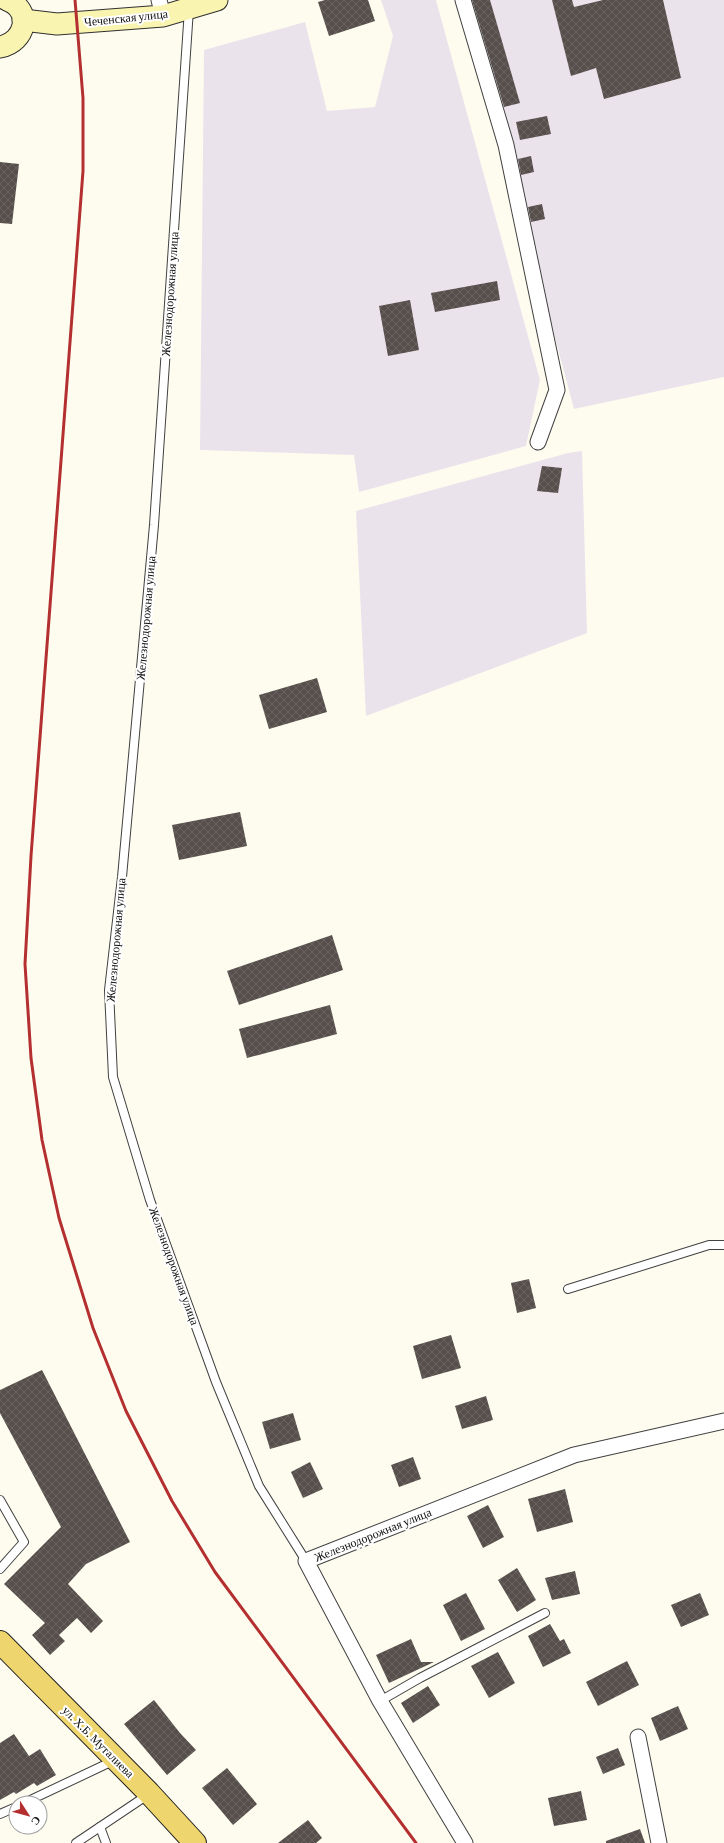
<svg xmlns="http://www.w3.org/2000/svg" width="724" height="1843" viewBox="0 0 724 1843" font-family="'Crimson Pro',serif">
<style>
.industrial{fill:#ebe3ec}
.building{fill:url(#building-cross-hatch)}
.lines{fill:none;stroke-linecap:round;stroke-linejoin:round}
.lane-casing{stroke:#414141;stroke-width:10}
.street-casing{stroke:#414141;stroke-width:17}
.secondary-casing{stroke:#303030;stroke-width:23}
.primary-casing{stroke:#1f1f1f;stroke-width:24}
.lane{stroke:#fff;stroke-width:8}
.street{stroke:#fff;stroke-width:15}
.secondary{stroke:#f9f4af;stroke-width:21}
.primary{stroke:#efd56e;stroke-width:22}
.rail{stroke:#b42f30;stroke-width:3}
.labels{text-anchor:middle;stroke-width:4;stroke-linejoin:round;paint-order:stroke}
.street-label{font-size:12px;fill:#0e0e0e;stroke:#fff}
</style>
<defs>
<pattern id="building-cross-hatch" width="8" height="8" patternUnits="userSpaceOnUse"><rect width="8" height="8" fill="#564f4b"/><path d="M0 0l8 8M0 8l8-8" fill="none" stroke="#696461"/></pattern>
</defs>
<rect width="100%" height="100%" fill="#fefcef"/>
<g class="industrial">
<polygon points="381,0 436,0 540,380 526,446 359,492 354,455 200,450 204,50 305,22 327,111 375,107 393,36"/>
<polygon points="465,0 724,0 724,377 574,409"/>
<polygon points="582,451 587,633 366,716 356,511 568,453"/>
</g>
<g class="building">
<polygon points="325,0 368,0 375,21 329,36 318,2"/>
<polygon points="472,0 490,0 520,103 504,107"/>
<polygon points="552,0 572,0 574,7 603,0 663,0 681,78 604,99 596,68 571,76"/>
<polygon points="547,116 551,134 520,140 516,122"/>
<polygon points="531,156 534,172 521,175 518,159"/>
<polygon points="0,162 19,164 12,224 0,223"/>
<polygon points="542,204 545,219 531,222 528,207"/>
<polygon points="497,281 500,300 435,312 431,293"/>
<polygon points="410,300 419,350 388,356 379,306"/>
<polygon points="542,466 562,468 558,493 537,491"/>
<polygon points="317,678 327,712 269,729 259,695"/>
<polygon points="240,812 247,846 179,860 172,825"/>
<polygon points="332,935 343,970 239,1005 227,971"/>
<polygon points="330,1005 337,1034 247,1058 239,1029"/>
<polygon points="529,1279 536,1308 517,1313 511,1283"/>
<polygon points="451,1335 461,1368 422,1379 413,1346"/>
<polygon points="42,1370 130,1542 86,1564 68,1584 103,1621 91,1633 77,1618 59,1635 65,1641 50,1655 32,1635 45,1623 4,1584 61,1527 0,1413 0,1390"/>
<polygon points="486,1396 493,1420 462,1429 455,1406"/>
<polygon points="293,1413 301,1440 270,1449 262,1422"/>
<polygon points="413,1457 421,1479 399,1487 391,1465"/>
<polygon points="310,1462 323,1489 303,1498 291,1472"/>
<polygon points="565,1489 573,1522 537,1532 528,1499"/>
<polygon points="488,1505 504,1537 483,1548 467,1516"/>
<polygon points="517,1568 536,1600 517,1612 498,1580"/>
<polygon points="575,1571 580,1594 552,1600 545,1578"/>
<polygon points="466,1593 485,1629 461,1641 443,1605"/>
<polygon points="700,1593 709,1615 681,1627 671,1605"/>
<polygon points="550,1624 560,1641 564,1639 571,1653 543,1667 528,1636"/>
<polygon points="411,1639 421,1662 434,1662 389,1683 376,1655"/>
<polygon points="498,1652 515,1683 489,1698 471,1666"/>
<polygon points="627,1661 639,1685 598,1706 586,1682"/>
<polygon points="428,1686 440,1705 413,1723 401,1703"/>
<polygon points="154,1700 180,1733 196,1750 167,1775 124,1724"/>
<polygon points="678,1706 688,1729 660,1741 651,1718"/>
<polygon points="14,1734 29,1756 40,1749 56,1775 37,1786 34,1783 16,1794 14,1792 0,1800 0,1743"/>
<polygon points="618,1748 625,1765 603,1774 596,1757"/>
<polygon points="227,1768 257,1804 233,1825 202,1788"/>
<polygon points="581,1791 587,1820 554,1826 548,1798"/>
<polygon points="308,1820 322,1838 316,1843 278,1843"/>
<polygon points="640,1829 645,1843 606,1843 606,1841"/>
</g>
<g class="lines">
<defs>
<g id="lane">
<polyline points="189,9 154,525 122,877 109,990 113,1077 150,1200 216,1382 259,1486 306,1561"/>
<polyline points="568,1289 709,1245 724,1245"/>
<polyline points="0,1500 24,1542 0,1569"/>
<polyline points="380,1701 420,1678 545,1613"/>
<polyline points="24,1803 115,1760"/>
<polyline points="0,1814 16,1807"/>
<polyline points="100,1827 106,1843"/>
<polyline points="76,1843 149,1794"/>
</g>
<g id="street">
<polyline points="159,0 163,16"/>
<polyline points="463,0 506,145 557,390 538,442"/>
<polyline points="638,1737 659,1843"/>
<polyline points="465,1843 380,1701 306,1561 574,1455 724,1421"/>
</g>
<g id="secondary">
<polyline points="23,20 57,24 163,16 217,0"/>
<path d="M0,47c26,-5 33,-37 7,-47"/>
</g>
<polyline id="primary" points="0,1642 149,1793 195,1843"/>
</defs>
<use href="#lane" class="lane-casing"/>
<use href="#street" class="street-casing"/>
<use href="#secondary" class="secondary-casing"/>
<use href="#primary" class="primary-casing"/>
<use href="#lane" class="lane"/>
<use href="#street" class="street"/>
<use href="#secondary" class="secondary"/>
<use href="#primary" class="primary"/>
<polyline class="rail" points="75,0 83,98 83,171 31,856 25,964 31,1058 42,1140 59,1218 93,1328 126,1411 172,1501 215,1572 416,1843"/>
</g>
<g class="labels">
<g class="street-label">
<text transform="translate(126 18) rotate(-6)" y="4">Чеченская улица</text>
<text transform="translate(170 294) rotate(-86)" y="4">Железнодорожная улица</text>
<text transform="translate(146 618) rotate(-85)" y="4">Железнодорожная улица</text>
<text transform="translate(116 940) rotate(-85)" y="4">Железнодорожная улица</text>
<text transform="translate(174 1266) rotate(70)" y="4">Железнодорожная улица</text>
<text transform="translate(373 1535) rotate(-22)" y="4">Железнодорожная улица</text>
<text transform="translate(98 1742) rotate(45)" y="4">ул. Х.Б. Муталиева</text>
</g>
</g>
<g transform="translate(28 1815) rotate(126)"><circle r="19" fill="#ffffff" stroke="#9f9f9f"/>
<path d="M0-3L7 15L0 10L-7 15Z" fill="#b42f30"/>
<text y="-6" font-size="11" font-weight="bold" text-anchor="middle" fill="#0e0e0e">С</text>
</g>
</svg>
